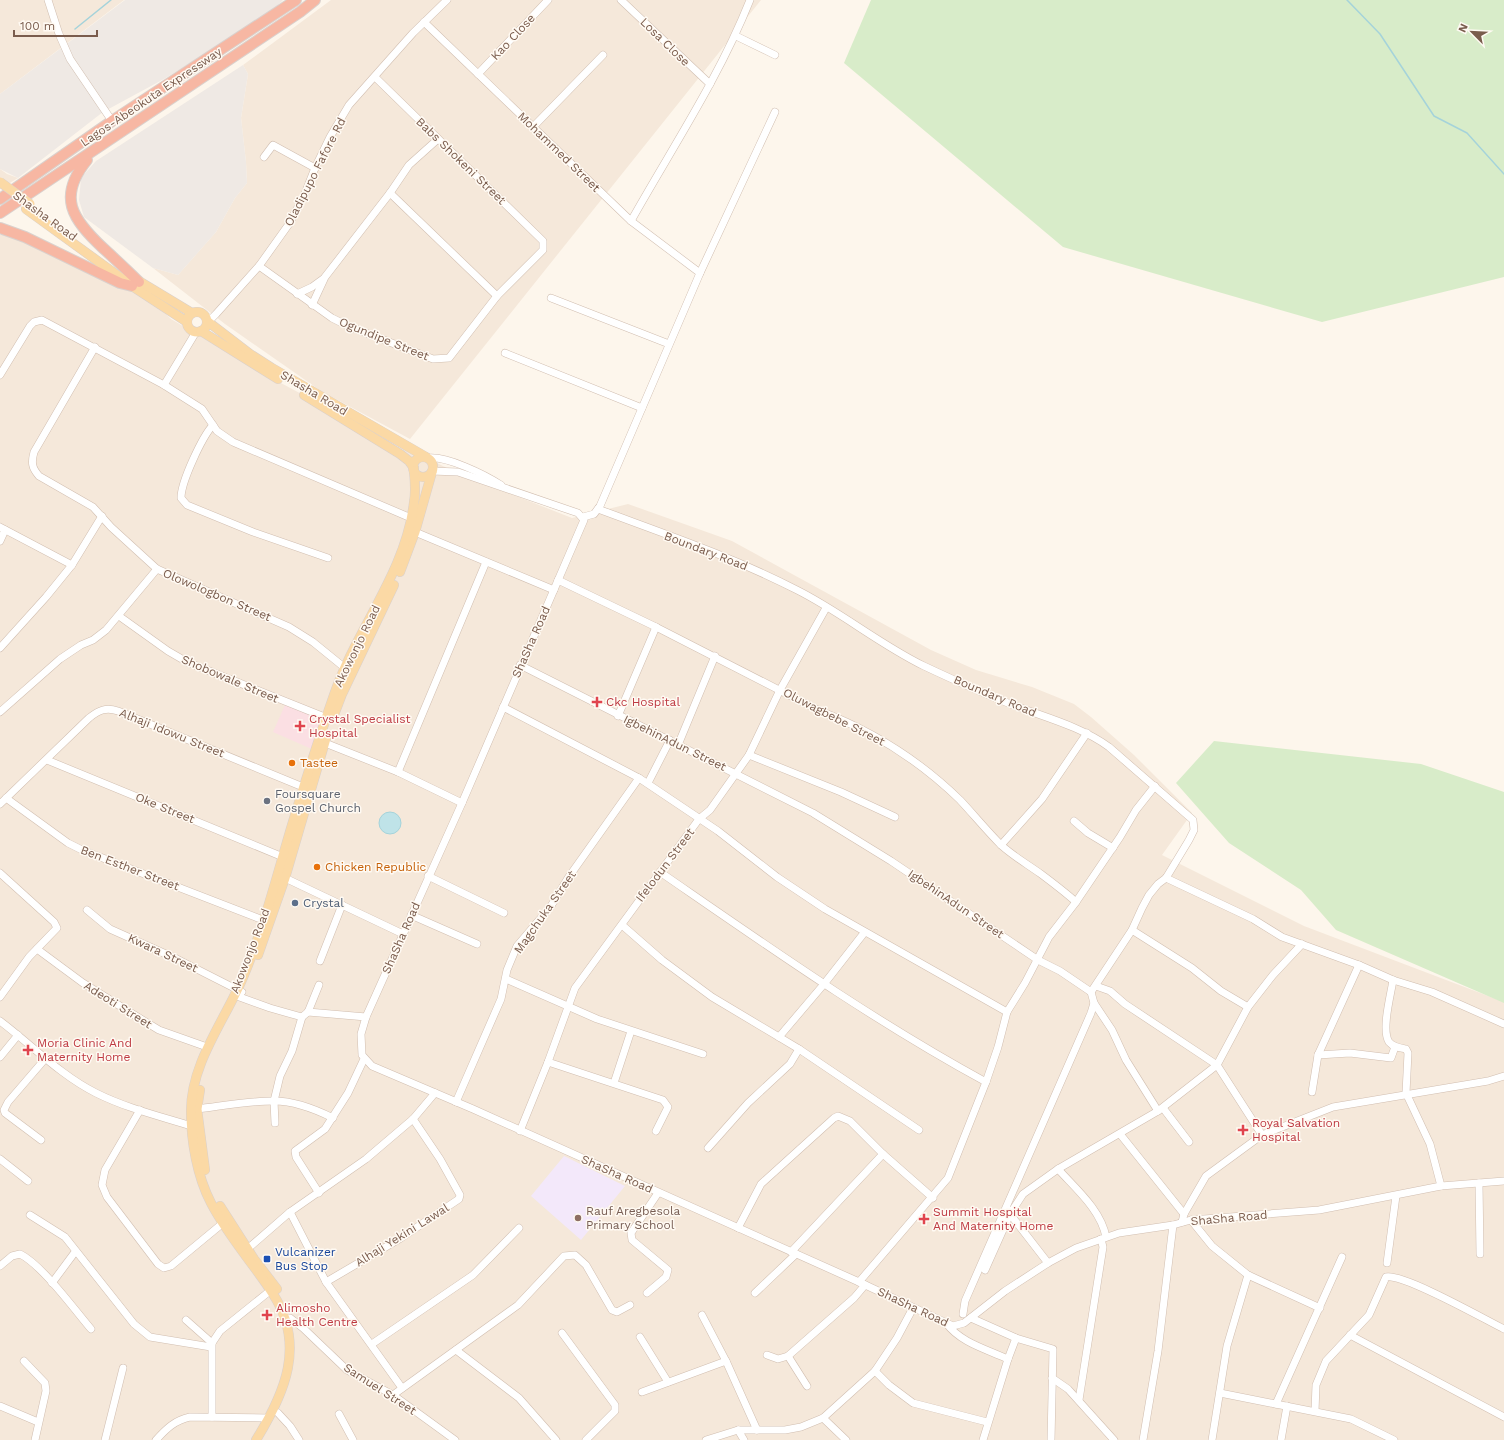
<svg xmlns="http://www.w3.org/2000/svg" width="1504" height="1440" viewBox="0 0 1504 1440" font-family="'Work Sans',sans-serif">
<style>
.residential{fill:#f5e8da}
.industrial{fill:#efe9e4}
.education{fill:#f3e8fa}
.medical{fill:#fbdfe3}
.green{fill:#d8ecc9}
.water{fill:#bfe3e8;stroke:#a5d3da}
.lines{fill:none;stroke-linecap:round;stroke-linejoin:round}
.stream{stroke:#a5d3da;stroke-width:1.5}
.minor-casing{stroke:#d1beb0;stroke-width:8}
.major-casing{stroke:#dad1cd;stroke-width:10}
.highway-casing{stroke:#dad1cd;stroke-width:12}
.minor{stroke:#fff;stroke-width:7}
.major{stroke:#fbd9a5;stroke-width:9}
.highway{stroke:#f7b7a3;stroke-width:10}
.major-bridge-casing{stroke:#dad1cd;stroke-width:10;stroke-linecap:butt}
.major-bridge{stroke:#fbd9a5;stroke-width:9}
.health-dot{fill:#e0444e;stroke:#fffaf3;stroke-width:1.5}
.food-dot{fill:#e8710a;stroke:#fffaf3;stroke-width:1.5}
.worship-dot{fill:#6b7280;stroke:#fffaf3;stroke-width:1.5}
.service-dot{fill:#5c6f8a;stroke:#fffaf3;stroke-width:1.5}
.education-dot{fill:#8d6e63;stroke:#fffaf3;stroke-width:1.5}
.transit-dot{fill:#1a4fb4;stroke:#fffaf3;stroke-width:1.5}
.labels{text-anchor:middle;stroke-width:3;stroke-linejoin:round;paint-order:stroke}
.street-label{font-size:12px;fill:#7a5c4d;stroke:#fffaf3}
.health-label{font-size:12px;fill:#be3a42;stroke:#fffaf3;text-anchor:start}
.food-label{font-size:12px;fill:#c56008;stroke:#fffaf3;text-anchor:start}
.worship-label{font-size:12px;fill:#5b616d;stroke:#fffaf3;text-anchor:start}
.service-label{font-size:12px;fill:#4e5e75;stroke:#fffaf3;text-anchor:start}
.education-label{font-size:12px;fill:#785e54;stroke:#fffaf3;text-anchor:start}
.transit-label{font-size:12px;fill:#164399;stroke:#fffaf3;text-anchor:start}
</style>
<rect width="100%" height="100%" fill="#fdf6ec"/>
<g class="residential">
<polygon points="0,0 124,0 0,94"/>
<polygon points="331,0 761,0 410,439 321,391 225,324 153,268 178,275 216,232 235,198 247,183 246,162 241,118 248,74 243,65"/>
<polygon points="0,169 7,174 18,178 0,189"/>
<polygon points="0,235 13,235 149,297 171,319 266,375 350,420 453,471 572,518 628,504 732,541 931,650 976,670 1032,687 1074,704 1091,717 1134,755 1192,813 1162,855 1304,926 1504,1002 1504,1440 0,1440"/>
</g>
<g class="industrial">
<polygon points="125,0 283,0 274,9 221,44 164,79 103,112 18,178 0,169 0,94"/>
<polygon points="243,65 248,74 241,118 246,162 247,183 235,198 216,232 178,275 153,268 84,217 79,200 81,178 96,161"/>
</g>
<polygon class="education" points="564,1156 625,1186 581,1240 531,1196"/>
<polygon class="medical" points="285,705 325,720 314,750 273,732"/>
<g class="green">
<polygon points="871,0 1504,0 1504,277 1322,322 1063,247 844,63"/>
<polygon points="1214,741 1421,764 1504,792 1504,1003 1336,930 1301,890 1229,843 1176,783"/>
</g>
<circle class="water" cx="390" cy="823" r="11"/>
<g class="lines">
<g class="stream">
<polyline points="1347,0 1380,34 1434,116 1467,133 1504,174"/>
<polyline points="75,29 111,0"/>
</g>
<defs>
<g id="minor">
<polyline points="48,0 59,34 70,59 112,121"/>
<polyline points="621,0 710,84"/>
<polyline points="424,22 631,221 700,273"/>
<polyline points="736,36 775,55"/>
<polyline points="478,74 548,0"/>
<polyline points="533,127 603,55"/>
<polyline points="264,157 273,145 315,168"/>
<polyline points="390,193 497,296"/>
<path d="M631,221c41,-73 88,-143 119,-221"/>
<polyline points="259,266 332,318 348,326 433,359 449,358 497,296 543,250 543,241 375,77"/>
<polyline points="297,294 312,287 323,279"/>
<polyline points="551,298 669,344"/>
<polyline points="312,305 325,277 390,193 409,165 438,139"/>
<polyline points="206,318 212,318 216,314 259,266 289,224 304,196 315,168 330,137 349,105 413,33 447,0"/>
<path d="M95,347l-61,105c-3,11 -2,16 5,24l54,31 18,20 46,42 132,58 24,15 32,26"/>
<polyline points="505,353 642,408"/>
<polyline points="0,375 30,326 34,322 42,320 164,385 202,409 217,431 233,442 411,518"/>
<polyline points="164,385 196,332"/>
<path d="M213,425c-11,12 -32,57 -32,73l6,7 66,27 75,26"/>
<path d="M428,458c19,-2 56,16 73,27"/>
<polyline points="432,471 458,472 578,513 584,520 462,803 366,1017 361,1034 362,1055 372,1066 473,1109 859,1282 953,1326 964,1323 1005,1291 1048,1263 1076,1248 1119,1233 1173,1225 1191,1220 1319,1210 1441,1186 1504,1181"/>
<path d="M598,509c67,25 135,48 199,81 44,22 82,54 127,76 32,15 64,30 97,42 30,11 62,20 88,39l84,73 1,10 -5,10 -23,38 -8,6 -9,11 -7,13 -10,22 -41,62"/>
<polyline points="583,517 594,514 600,506 700,273 775,112"/>
<polyline points="0,527 72,565"/>
<polyline points="415,532 554,590"/>
<polyline points="0,541 5,530"/>
<path d="M558,580l98,47 164,84c53,20 100,50 140,89 14,15 27,31 41,45 12,11 26,19 40,29 12,9 24,18 35,28"/>
<polyline points="119,616 168,651 187,662 327,718"/>
<polyline points="0,648 46,597 72,565 102,516"/>
<polyline points="520,665 813,813 891,861 1038,960 1060,971 1091,992 1094,1003 1091,1013 965,1301 963,1314"/>
<polyline points="503,707 639,778 718,831 777,877 825,909 1007,1012"/>
<polyline points="0,712 60,659 81,645 93,640 106,630 157,569"/>
<polyline points="618,716 656,627"/>
<polyline points="325,743 398,772 462,803"/>
<polyline points="678,745 715,656"/>
<polyline points="749,755 841,792 895,817"/>
<polyline points="47,760 283,857"/>
<polyline points="398,772 486,562"/>
<polyline points="648,783 670,740"/>
<polyline points="6,798 68,843 82,850 263,920"/>
<path d="M0,804l89,-86c10,-8 17,-11 29,-7l185,76"/>
<polyline points="1074,821 1088,833 1113,848"/>
<polyline points="1001,845 1042,799 1087,733"/>
<path d="M660,872c106,73 212,148 326,210"/>
<polyline points="0,873 54,922 57,928 29,957 0,997"/>
<polyline points="428,876 504,913"/>
<polyline points="285,878 403,934"/>
<polyline points="1166,878 1253,919 1282,937 1359,965 1393,980 1432,992 1504,1024"/>
<polyline points="87,910 110,929 177,959 242,992"/>
<polyline points="411,915 477,944"/>
<polyline points="622,925 662,960 712,997 799,1049 919,1130"/>
<polyline points="1132,930 1192,968 1221,991 1248,1007"/>
<polyline points="37,949 83,983 136,1016 159,1030 207,1047"/>
<polyline points="320,961 342,905"/>
<polyline points="506,979 597,1019 703,1054"/>
<path d="M1393,980c-2,14 -12,50 -4,62 4,5 11,6 17,7l2,4 -2,40 24,51 11,42"/>
<polyline points="1096,986 1110,991 1125,1004 1217,1065 1262,1135"/>
<polyline points="234,995 270,1008 302,1017"/>
<polyline points="1094,1003 1112,1030 1126,1060 1158,1111"/>
<polyline points="308,1012 366,1017"/>
<path d="M0,1021c32,24 60,54 96,72 30,15 63,23 95,33"/>
<polyline points="779,1037 824,984 864,933"/>
<polyline points="1318,1055 1350,1053 1391,1058 1395,1047"/>
<polyline points="0,1057 18,1035"/>
<polyline points="548,1062 663,1100 668,1107 656,1131"/>
<polyline points="614,1083 631,1031"/>
<polyline points="1312,1092 1318,1055 1359,965"/>
<polyline points="456,1102 501,999 507,970 517,946 551,906 568,878 639,778"/>
<polyline points="1163,1108 1189,1142"/>
<path d="M197,1109c25,-3 52,-8 77,-8 20,0 41,8 59,17"/>
<polyline points="140,1110 105,1170 102,1185 107,1197 158,1264 164,1268 171,1266 223,1223"/>
<polyline points="275,1123 274,1101 280,1076 292,1051 302,1017 308,1012 319,985"/>
<polyline points="520,1131 548,1062 575,988 699,819 710,810 749,755 780,690 826,608"/>
<polyline points="1120,1134 1184,1214"/>
<polyline points="41,1140 5,1113 4,1110 8,1102 45,1059"/>
<polyline points="708,1148 748,1103 790,1064 799,1049"/>
<polyline points="0,1159 28,1181"/>
<path d="M1058,1169c18,20 43,41 48,68"/>
<polyline points="1479,1183 1480,1254"/>
<polyline points="319,1193 296,1157 295,1151 325,1129 348,1093 364,1059"/>
<polyline points="1009,1210 1010,1214 1048,1263"/>
<polyline points="290,1212 326,1282 402,1388"/>
<polyline points="30,1215 65,1237 134,1324 150,1337 211,1347"/>
<polyline points="1191,1220 1212,1246 1248,1275 1320,1308"/>
<polyline points="1182,1222 1184,1214 1206,1176 1262,1135 1333,1107 1488,1081 1504,1076"/>
<polyline points="738,1228 761,1184 834,1118 838,1116 850,1121 883,1154 933,1198"/>
<polyline points="244,1252 290,1212 366,1159 413,1119 435,1093"/>
<polyline points="791,1252 883,1154"/>
<polyline points="1387,1263 1396,1196"/>
<path d="M0,1266l12,-10 8,-2c22,11 54,55 71,75"/>
<polyline points="985,1270 1010,1214 1023,1194 1058,1169 1158,1111 1217,1065 1248,1007 1273,975 1302,944"/>
<polyline points="326,1282 401,1238 459,1199 460,1195 440,1159 413,1119"/>
<polyline points="859,1282 948,1178 986,1082 998,1047 1007,1012 1025,983 1049,937 1076,902 1120,837 1136,810 1155,786"/>
<polyline points="52,1283 75,1252"/>
<polyline points="647,1293 666,1277 668,1270 632,1240 631,1233 658,1193"/>
<polyline points="755,1293 796,1254"/>
<polyline points="702,1315 726,1361"/>
<polyline points="285,1318 290,1318 303,1328 347,1370 393,1395 455,1440"/>
<polyline points="971,1318 1016,1338 1053,1349 1051,1440"/>
<polyline points="186,1320 212,1343"/>
<path d="M946,1323c15,20 40,26 62,36"/>
<polyline points="562,1333 615,1405 615,1411 586,1440"/>
<polyline points="1350,1335 1504,1417"/>
<polyline points="640,1337 668,1382"/>
<polyline points="372,1344 473,1275 519,1228"/>
<polyline points="456,1350 519,1398 556,1440"/>
<polyline points="767,1355 778,1359 788,1356 854,1298 865,1285"/>
<polyline points="788,1356 807,1386"/>
<polyline points="24,1361 45,1383 46,1391 35,1440"/>
<polyline points="875,1371 889,1385 913,1403 987,1422"/>
<polyline points="1052,1378 1068,1389 1114,1440"/>
<polyline points="642,1392 726,1361 757,1430"/>
<polyline points="1220,1393 1351,1419 1394,1440"/>
<polyline points="393,1395 518,1305 564,1256 575,1255 586,1265 612,1310 617,1312 630,1305"/>
<polyline points="1079,1400 1103,1247 1101,1239"/>
<polyline points="1276,1404 1342,1257"/>
<polyline points="0,1406 38,1422"/>
<path d="M1315,1411l1,-26 10,-24 43,-46 17,-38c17,-4 98,42 118,52"/>
<polyline points="278,1413 290,1426 299,1440"/>
<polyline points="339,1414 353,1440"/>
<polyline points="212,1417 212,1343 220,1331 271,1290"/>
<polyline points="823,1418 846,1440"/>
<polyline points="738,1430 744,1440"/>
<polyline points="105,1440 123,1368"/>
<path d="M156,1440c10,-11 19,-20 34,-23l79,1"/>
<polyline points="706,1440 738,1430 785,1430 801,1427 823,1418 875,1371 897,1338 913,1308"/>
<polyline points="983,1440 1008,1359 1016,1338"/>
<polyline points="1143,1440 1158,1351 1173,1225"/>
<polyline points="1212,1440 1227,1346 1248,1275"/>
<polyline points="1281,1440 1287,1406"/>
</g>
<g id="major">
<polyline points="26,209 132,286 187,322"/>
<polyline points="134,278 192,313"/>
<circle cx="197" cy="322" r="10"/>
<polyline points="207,321 250,354 272,368 426,457"/>
<polyline points="201,331 278,379"/>
<polyline points="304,395 400,454 409,461 414,468"/>
<circle cx="423" cy="467" r="10"/>
<polyline points="400,572 415,532 432,472"/>
<polyline points="334,715 342,694 394,585"/>
<polyline points="258,955 285,878 327,735"/>
<polyline points="200,1090 197,1109 205,1170"/>
<polyline points="220,1206 254,1259 277,1289"/>
<path d="M256,1440c29,-47 50,-95 17,-146 -20,-31 -45,-58 -62,-91 -14,-27 -20,-62 -20,-92 0,-49 35,-92 53,-136 20,-48 33,-100 48,-150 13,-43 27,-87 42,-130 22,-66 72,-122 80,-193 2,-10 1,-21 0,-31"/>
</g>
<g id="highway">
<path d="M87,160c-30,37 -15,59 16,88 12,11 24,22 36,34"/>
<polyline points="0,199 112,121 296,0"/>
<polyline points="0,213 300,12 315,0"/>
<polyline points="0,228 25,237 120,283 132,286"/>
</g>
</defs>
<use href="#minor" class="minor-casing"/>
<use href="#major" class="major-casing"/>
<use href="#highway" class="highway-casing"/>
<use href="#minor" class="minor"/>
<use href="#major" class="major"/>
<use href="#highway" class="highway"/>
<defs>
<polyline id="major-bridge" points="0,182 30,204"/>
</defs>
<use href="#major-bridge" class="major-bridge-casing"/>
<use href="#major-bridge" class="major-bridge"/>
</g>
<g class="health-dot">
<path d="M595 696h4v4h4v4h-4v4h-4v-4h-4v-4h4z"/>
<path d="M298 720h4v4h4v4h-4v4h-4v-4h-4v-4h4z"/>
<path d="M26 1044h4v4h4v4h-4v4h-4v-4h-4v-4h4z"/>
<path d="M1241 1124h4v4h4v4h-4v4h-4v-4h-4v-4h4z"/>
<path d="M922 1213h4v4h4v4h-4v4h-4v-4h-4v-4h4z"/>
<path d="M265 1309h4v4h4v4h-4v4h-4v-4h-4v-4h4z"/>
</g>
<g class="food-dot">
<circle cx="292" cy="763" r="4"/>
<circle cx="317" cy="867" r="4"/>
</g>
<circle class="worship-dot" cx="267" cy="801" r="4"/>
<circle class="service-dot" cx="295" cy="903" r="4"/>
<circle class="education-dot" cx="578" cy="1218" r="4"/>
<rect class="transit-dot" x="263" y="1255" width="8" height="8" rx="2"/>
<g class="labels">
<g class="street-label">
<text transform="translate(513 37) rotate(-47)" y="4">Kao Close</text>
<text transform="translate(665 42) rotate(44)" y="4">Losa Close</text>
<text transform="translate(151 97) rotate(-34)" y="4">Lagos-Abeokuta Expressway</text>
<text transform="translate(559 152) rotate(44)" y="4">Mohammed Street</text>
<text transform="translate(461 161) rotate(44)" y="4">Babs Shokeni Street</text>
<text transform="translate(315 172) rotate(-63)" y="4">Oladipupo Fafore Rd</text>
<text transform="translate(45 216) rotate(36)" y="4">Shasha Road</text>
<text transform="translate(384 339) rotate(22)" y="4">Ogundipe Street</text>
<text transform="translate(314 393) rotate(31)" y="4">Shasha Road</text>
<text transform="translate(706 551) rotate(21)" y="4">Boundary Road</text>
<text transform="translate(217 595) rotate(23)" y="4">Olowologbon Street</text>
<text transform="translate(531 642) rotate(-66)" y="4">ShaSha Road</text>
<text transform="translate(357 646) rotate(-64)" y="4">Akowonjo Road</text>
<text transform="translate(230 679) rotate(23)" y="4">Shobowale Street</text>
<text transform="translate(995 696) rotate(23)" y="4">Boundary Road</text>
<text transform="translate(834 717) rotate(27)" y="4">Oluwagbebe Street</text>
<text transform="translate(172 733) rotate(22)" y="4">Alhaji Idowu Street</text>
<text transform="translate(675 743) rotate(26)" y="4">IgbehinAdun Street</text>
<text transform="translate(165 808) rotate(22)" y="4">Oke Street</text>
<text transform="translate(665 865) rotate(-53)" y="4">Ifelodun Street</text>
<text transform="translate(130 868) rotate(21)" y="4">Ben Esther Street</text>
<text transform="translate(956 904) rotate(34)" y="4">IgbehinAdun Street</text>
<text transform="translate(545 912) rotate(-55)" y="4">Magchuka Street</text>
<text transform="translate(401 938) rotate(-66)" y="4">ShaSha Road</text>
<text transform="translate(250 951) rotate(-69)" y="4">Akowonjo Road</text>
<text transform="translate(163 953) rotate(25)" y="4">Kwara Street</text>
<text transform="translate(118 1005) rotate(32)" y="4">Adeoti Street</text>
<text transform="translate(617 1174) rotate(24)" y="4">ShaSha Road</text>
<text transform="translate(1229 1218) rotate(-5)" y="4">ShaSha Road</text>
<text transform="translate(402 1235) rotate(-32)" y="4">Alhaji Yekini Lawal</text>
<text transform="translate(913 1307) rotate(25)" y="4">ShaSha Road</text>
<text transform="translate(380 1389) rotate(33)" y="4">Samuel Street</text>
</g>
<g class="health-label">
<text x="606" y="706">Ckc Hospital</text>
<text x="309" y="723">Crystal Specialist<tspan x="309" dy="14">Hospital</tspan></text>
<text x="37" y="1047">Moria Clinic And<tspan x="37" dy="14">Maternity Home</tspan></text>
<text x="1252" y="1127">Royal Salvation<tspan x="1252" dy="14">Hospital</tspan></text>
<text x="933" y="1216">Summit Hospital<tspan x="933" dy="14">And Maternity Home</tspan></text>
<text x="276" y="1312">Alimosho<tspan x="276" dy="14">Health Centre</tspan></text>
</g>
<g class="food-label">
<text x="300" y="767">Tastee</text>
<text x="325" y="871">Chicken Republic</text>
</g>
<g class="worship-label">
<text x="275" y="798">Foursquare<tspan x="275" dy="14">Gospel Church</tspan></text>
</g>
<g class="service-label">
<text x="303" y="907">Crystal</text>
</g>
<g class="education-label">
<text x="586" y="1215">Rauf Aregbesola<tspan x="586" dy="14">Primary School</tspan></text>
</g>
<g class="transit-label">
<text x="275" y="1256">Vulcanizer<tspan x="275" dy="14">Bus Stop</tspan></text>
</g>
</g>
<g transform="translate(1472 32) rotate(294)" stroke="#fffaf3" stroke-width="3" paint-order="stroke">
<path d="M0-3L7 15L0 10L-7 15Z" fill="#7a5c4d"/>
<text y="-6" font-size="11" font-weight="bold" text-anchor="middle" fill="#7a5c4d">N</text>
</g>
<path d="M14 30v6h83v-6" fill="none" stroke="#7a5c4d" stroke-width="2"/>
<text x="20" y="30" font-size="12" fill="#7a5c4d" stroke="#fffaf3" stroke-width="3" paint-order="stroke">100 m</text>
</svg>
